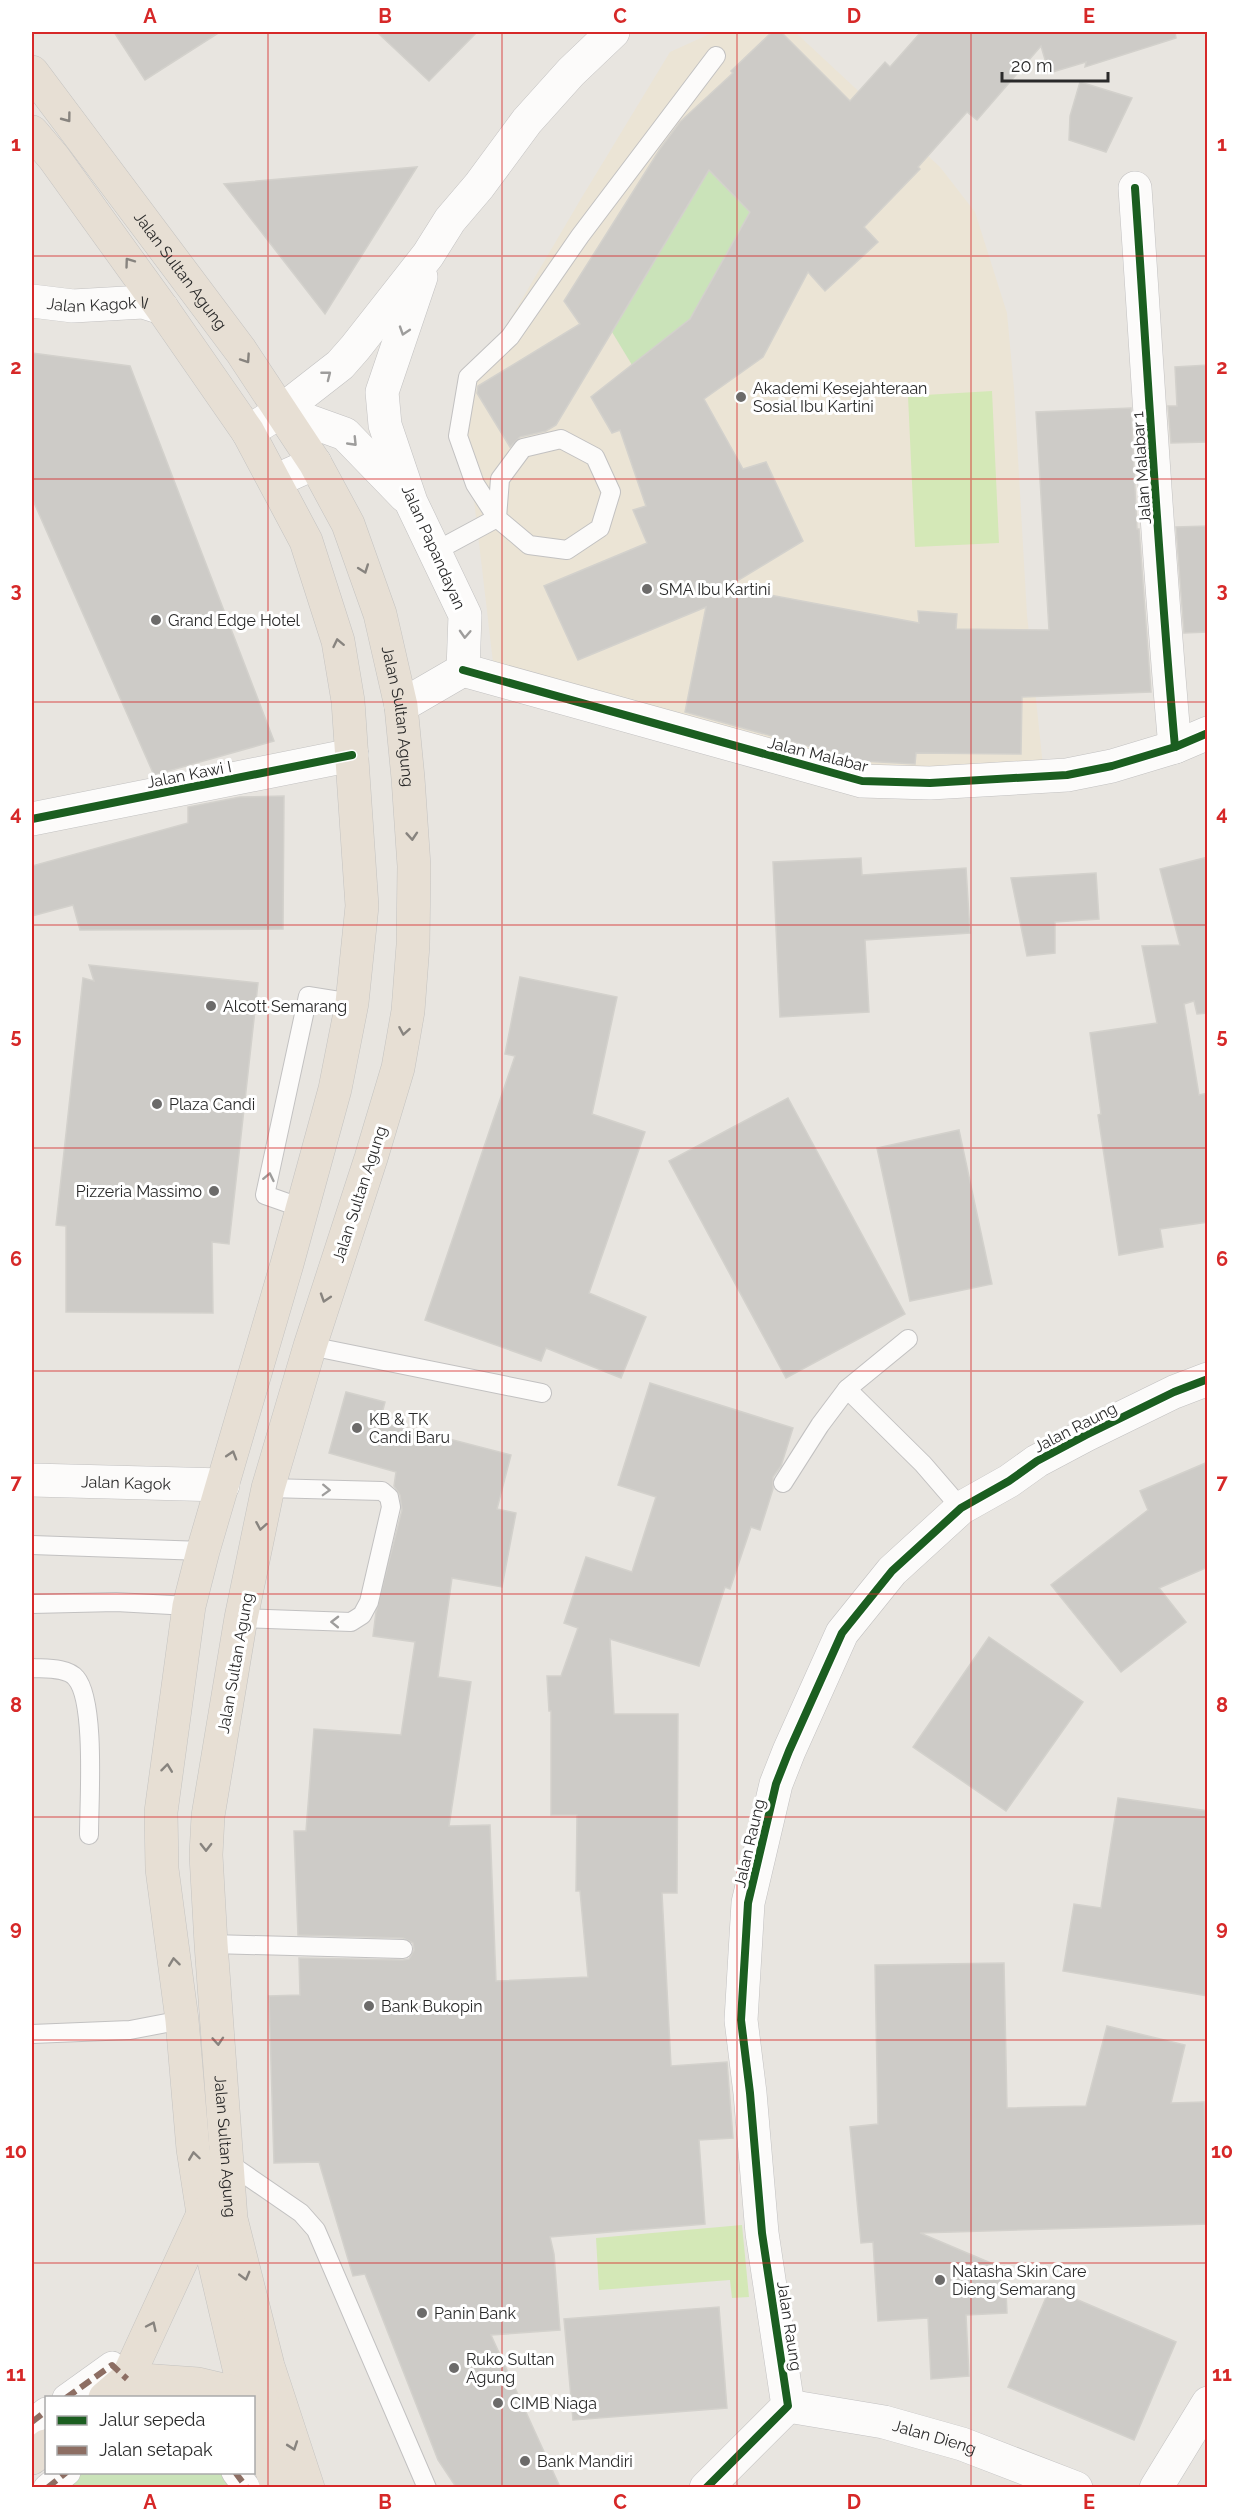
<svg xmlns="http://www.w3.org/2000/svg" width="1239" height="2519" viewBox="0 0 1239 2519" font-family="Raleway,sans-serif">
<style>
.education{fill:#ebe4d5}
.green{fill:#cae3b9}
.pitch{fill:#d4e8b7}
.building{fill:#cdcbc7;stroke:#d3d1cc;stroke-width:1.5}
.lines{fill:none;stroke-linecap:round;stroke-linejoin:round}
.service-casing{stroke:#c2c1c1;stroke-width:20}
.pedestrian-casing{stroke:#c2c1c1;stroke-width:28}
.minor-casing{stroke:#c2c1c1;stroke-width:34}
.tertiary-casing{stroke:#c2c1c1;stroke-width:34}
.secondary-casing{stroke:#c2c1c1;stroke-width:34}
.trunk-casing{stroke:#c4c3c1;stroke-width:34}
.service{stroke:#fcfbfa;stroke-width:18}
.pedestrian{stroke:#fcfbfa;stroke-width:27}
.minor{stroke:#fcfbfa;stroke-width:33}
.tertiary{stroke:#fcfbfa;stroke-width:33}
.secondary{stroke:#fcfbfa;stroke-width:33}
.trunk{stroke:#e7dfd4;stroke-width:33}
.quiet{stroke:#8d6e63;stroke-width:6;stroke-dasharray:12 6;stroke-linecap:butt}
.cycleway-casing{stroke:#fff;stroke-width:11}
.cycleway{stroke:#1b5e20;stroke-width:8}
.oneway{stroke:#88847f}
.oneway2{stroke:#9e9d9c}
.grid{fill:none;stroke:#d62828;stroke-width:1.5;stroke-opacity:0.55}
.poi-dot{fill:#6c6b6a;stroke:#fff;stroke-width:2}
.labels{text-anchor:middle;stroke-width:6;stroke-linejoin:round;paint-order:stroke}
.street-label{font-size:16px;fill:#2a2a2a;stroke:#fff}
.poi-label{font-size:16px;fill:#2a2a2a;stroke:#fff;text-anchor:start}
.neatline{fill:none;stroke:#d62828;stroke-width:2}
.grid-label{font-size:20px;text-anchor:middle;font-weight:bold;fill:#d62828}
</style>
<rect width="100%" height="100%" fill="#e8e5e0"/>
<polygon class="education" points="714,32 795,32 940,167 975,212 1007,313 1014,389 1027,615 1043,766 854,774 494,671 463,406 505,328 582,197 670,52"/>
<g class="green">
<polygon points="709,170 750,212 690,319 632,365 612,332"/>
<polygon points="226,2472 233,2487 32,2488 52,2473"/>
</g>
<g class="pitch">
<polygon points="992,391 999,543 915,547 908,396"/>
<polygon points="742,2225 749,2297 732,2298 730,2280 599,2290 596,2238"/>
</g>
<g class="building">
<polygon points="114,32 220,32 145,80"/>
<polygon points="377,32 477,32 429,81"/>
<polygon points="772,32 781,32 850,101 885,62 890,67 921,32 1175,32 1176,38 1085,67 1086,62 1049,73 1041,46 977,120 967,112 918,167 920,169 864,227 878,242 825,291 808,272 763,357 704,399 743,469 766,462 803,541 727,587 919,623 918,611 957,614 956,629 1049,630 1036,412 1131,408 1137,529 1139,529 1151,692 1022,697 1021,754 916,753 915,764 862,761 685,712 706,607 578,660 544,586 647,543 633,510 646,506 620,430 612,433 591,397 690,319 750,212 709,170 556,425 546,431 520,437 510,447 477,393 478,386 580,324 564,301 660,149 680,122 733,73 731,71"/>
<polygon points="1080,82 1132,98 1106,152 1069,140 1070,116"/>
<polygon points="417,167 325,314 224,184"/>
<polygon points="32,353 130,366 274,741 154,775 32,498"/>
<polygon points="1208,365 1208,442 1171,443 1168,406 1177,406 1175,367"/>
<polygon points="1208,526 1208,632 1184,633 1176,527"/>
<polygon points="284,796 283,929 80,930 73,905 32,916 32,866 188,823 188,807 240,797"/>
<polygon points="1208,857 1208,1013 1197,1014 1194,1001 1184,1004 1199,1095 1208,1093 1208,1222 1160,1229 1163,1247 1119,1255 1098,1115 1101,1114 1090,1033 1157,1023 1142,946 1180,945 1160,869"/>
<polygon points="861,858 862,875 966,868 970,933 865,940 869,1012 780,1017 773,862"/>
<polygon points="1096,873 1099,919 1055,922 1055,953 1027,956 1011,878"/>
<polygon points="89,965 258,983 229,1244 212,1242 213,1313 66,1312 66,1226 56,1225 83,978 94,981"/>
<polygon points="520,977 617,997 592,1114 645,1132 589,1293 646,1317 621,1378 546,1348 541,1361 425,1320 515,1056 505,1054"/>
<polygon points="788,1098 905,1314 786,1378 669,1161"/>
<polygon points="959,1130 992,1284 910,1301 877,1148"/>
<polygon points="650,1383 793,1428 781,1466 773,1477 773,1489 760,1530 751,1527 730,1589 725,1587 699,1666 610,1639 614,1714 678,1714 677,1893 662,1893 671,2066 727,2062 733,2138 699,2140 705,2224 550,2237 554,2254 560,2330 491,2335 560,2487 456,2487 438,2460 365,2274 353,2276 319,2162 274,2163 269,1996 300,1995 299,1958 403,1960 409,1959 414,1950 413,1943 403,1938 298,1935 294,1831 306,1831 314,1729 401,1735 415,1642 373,1636 376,1612 402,1510 400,1495 394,1486 396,1472 329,1453 346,1392 385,1402 380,1421 511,1455 497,1509 516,1513 502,1587 452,1578 438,1677 471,1682 449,1826 490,1825 496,1981 588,1977 580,1891 576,1891 577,1815 551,1815 551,1711 549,1711 547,1676 561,1676 578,1628 564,1623 586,1557 632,1572 656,1497 618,1485"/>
<polygon points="1208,1462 1208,1567 1159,1588 1186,1622 1121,1672 1051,1585 1148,1510 1140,1491"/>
<polygon points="989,1637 1083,1702 1006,1811 913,1747"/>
<polygon points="1118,1798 1208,1811 1208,1996 1063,1971 1074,1904 1101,1908"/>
<polygon points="1004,1963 1007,2108 1086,2106 1107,2026 1185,2045 1171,2103 1204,2102 1208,2224 920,2233 1005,2269 1007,2313 966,2315 969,2376 931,2379 928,2318 878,2321 873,2242 861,2243 850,2127 878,2124 875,1965"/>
<polygon points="1050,2288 1176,2342 1134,2440 1008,2387"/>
<polygon points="719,2307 727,2408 573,2420 564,2319"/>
</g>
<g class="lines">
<defs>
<g id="service">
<polyline points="497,518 500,479 523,448 561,439 595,457 611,492 600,528 567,550 529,545 497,518 475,484 458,436 468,377 510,337 580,236 716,56"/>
<polyline points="434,552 497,518"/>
<polyline points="302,1208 265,1195 308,996 352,1003"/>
<polyline points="310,1346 542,1393"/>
<polyline points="847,1389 908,1339"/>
<polyline points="783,1483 820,1425 847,1389 923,1464 961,1508"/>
<polyline points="32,1545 203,1551"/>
<polyline points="32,1604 116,1602 189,1606"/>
<polyline points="241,1618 351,1622 362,1615 369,1602 391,1507 389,1497 382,1491 268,1488"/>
<path d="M32,1668c13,1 35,-1 44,10 20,23 13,124 13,157"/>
<polyline points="211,1944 403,1949"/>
<polyline points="32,2034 130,2030 182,2020"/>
<polyline points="227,2162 301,2213 316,2230 427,2488"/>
</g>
<g id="pedestrian">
<polyline points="66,2398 112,2365 127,2379"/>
<polyline points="32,2422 46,2411"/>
<polyline points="235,2472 247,2488"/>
<polyline points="47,2488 67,2472"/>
</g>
<g id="minor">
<path d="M1135,188c13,186 23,373 40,559"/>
<path id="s1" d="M32,301l41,5 70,-4 19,6"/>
<polyline points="463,670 862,781 930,783 1067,775 1112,766 1175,747 1208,733"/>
<path id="s2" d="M32,1480l191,5"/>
<path id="s3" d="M788,2406l96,16 78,22 114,44"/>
<polyline points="706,2488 788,2406 762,2233 750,2093 741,2020 748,1903 776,1784 789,1751 842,1633 892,1571 961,1508 1009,1481 1037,1461 1086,1435 1174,1392 1208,1379"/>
<polyline points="1156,2488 1208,2403"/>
</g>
<polyline id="tertiary" points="32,819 352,755"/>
<g id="secondary">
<polyline points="281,411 345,434 405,496"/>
<polyline points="248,432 281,411 340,365 355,348 428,255 450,220 479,186 527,121 571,72 613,32"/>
<polyline points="275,481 315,463"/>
<polyline points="401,706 463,670 465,615 411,502 385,425 382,392 421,277"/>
</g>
<g id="trunk">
<path id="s4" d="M32,72l209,279 74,112 33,61 32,90 21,92 7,72 6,88 -1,79 -5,66 -10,57 -27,90 -61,188 -42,142 -27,130 -33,198 -2,39 5,89 20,275 37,147 40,122"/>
<polyline points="32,132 54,158 162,308 248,432 306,541 338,641 348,701 362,906 352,1003 335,1089 287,1264 203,1551 189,1606 161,1812 162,1869 182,2020 193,2149 203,2214 246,2398"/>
<polyline points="127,2379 198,2384 262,2399"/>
<polyline points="105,2398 127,2379 203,2214"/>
<polyline points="254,2420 278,2488"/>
<polyline points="32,2458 46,2446"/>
</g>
</defs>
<use href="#service" class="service-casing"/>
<use href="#pedestrian" class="pedestrian-casing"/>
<use href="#minor" class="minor-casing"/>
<use href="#tertiary" class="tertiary-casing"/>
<use href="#secondary" class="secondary-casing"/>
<use href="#trunk" class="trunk-casing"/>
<use href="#service" class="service"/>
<use href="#pedestrian" class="pedestrian"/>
<use href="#minor" class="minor"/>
<use href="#tertiary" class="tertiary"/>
<use href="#secondary" class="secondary"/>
<use href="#trunk" class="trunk"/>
<g class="quiet">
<polyline points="66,2398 112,2365 127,2379"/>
<polyline points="32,2422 46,2411"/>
<polyline points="235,2472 247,2488"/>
<polyline points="47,2488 67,2472"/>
</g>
<defs>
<g id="cycleway">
<path d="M1135,188c13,186 23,373 40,559"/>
<polyline points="463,670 862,781 930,783 1067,775 1112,766 1175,747 1208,733"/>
<polyline points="32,819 352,755"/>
<polyline points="706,2488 788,2406 762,2233 750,2093 741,2020 748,1903 776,1784 789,1751 842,1633 892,1571 961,1508 1009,1481 1037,1461 1086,1435 1174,1392 1208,1379"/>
</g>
</defs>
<use href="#cycleway" class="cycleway-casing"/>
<use href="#cycleway" class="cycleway"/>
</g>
<defs><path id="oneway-chevron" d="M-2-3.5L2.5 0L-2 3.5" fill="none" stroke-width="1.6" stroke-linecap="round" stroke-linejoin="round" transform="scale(1.5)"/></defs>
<g class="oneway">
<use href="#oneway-chevron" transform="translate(67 118) rotate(53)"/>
<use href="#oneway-chevron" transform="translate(129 262) rotate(-126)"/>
<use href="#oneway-chevron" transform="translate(246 359) rotate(56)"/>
<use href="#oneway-chevron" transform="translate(364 569) rotate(70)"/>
<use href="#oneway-chevron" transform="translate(338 643) rotate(-102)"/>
<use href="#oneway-chevron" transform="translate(412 836) rotate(86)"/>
<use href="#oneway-chevron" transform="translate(404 1031) rotate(100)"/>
<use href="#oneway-chevron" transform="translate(325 1298) rotate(108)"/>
<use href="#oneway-chevron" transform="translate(232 1455) rotate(-73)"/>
<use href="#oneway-chevron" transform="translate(261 1526) rotate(100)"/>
<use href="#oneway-chevron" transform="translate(167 1768) rotate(-83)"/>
<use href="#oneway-chevron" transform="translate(206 1847) rotate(90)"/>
<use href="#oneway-chevron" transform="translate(174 1962) rotate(-97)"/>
<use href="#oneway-chevron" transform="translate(218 2041) rotate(86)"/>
<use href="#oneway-chevron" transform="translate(194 2156) rotate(-98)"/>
<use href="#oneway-chevron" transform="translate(245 2276) rotate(75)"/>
<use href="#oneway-chevron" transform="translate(152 2326) rotate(-65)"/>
<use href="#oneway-chevron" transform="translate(293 2446) rotate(71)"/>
</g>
<g class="oneway2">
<use href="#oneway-chevron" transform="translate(404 331) rotate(108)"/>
<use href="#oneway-chevron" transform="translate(327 375) rotate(-38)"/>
<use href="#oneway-chevron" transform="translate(353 442) rotate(46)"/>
<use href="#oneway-chevron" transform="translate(465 634) rotate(93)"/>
<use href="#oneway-chevron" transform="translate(269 1177) rotate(-78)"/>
<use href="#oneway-chevron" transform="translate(326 1490) rotate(2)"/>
<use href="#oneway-chevron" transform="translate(335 1622) rotate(-179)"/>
</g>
<path class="grid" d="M268,32v2456M502,32v2456M737,32v2456M971,32v2456M32,256h1176M32,479h1176M32,702h1176M32,925h1176M32,1148h1176M32,1371h1176M32,1594h1176M32,1817h1176M32,2040h1176M32,2263h1176"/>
<g class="poi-dot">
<circle cx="741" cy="397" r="6"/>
<circle cx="647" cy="589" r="6"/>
<circle cx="156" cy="620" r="6"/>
<circle cx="211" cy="1006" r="6"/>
<circle cx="157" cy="1104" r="6"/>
<circle cx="214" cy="1191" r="6"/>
<circle cx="357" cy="1428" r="6"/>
<circle cx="369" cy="2006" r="6"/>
<circle cx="940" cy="2280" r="6"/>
<circle cx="422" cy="2313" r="6"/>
<circle cx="454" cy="2368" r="6"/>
<circle cx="498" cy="2403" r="6"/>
<circle cx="525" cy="2461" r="6"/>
</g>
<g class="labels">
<g class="street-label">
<text dy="6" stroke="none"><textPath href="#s4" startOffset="248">Jalan Sultan Agung</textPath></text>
<text dy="6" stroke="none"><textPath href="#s1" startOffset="66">Jalan Kagok II</textPath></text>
<text transform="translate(1141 468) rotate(-94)" y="6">Jalan Malabar 1</text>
<text transform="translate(434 547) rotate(66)" y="6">Jalan Papandayan</text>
<text dy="6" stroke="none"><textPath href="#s4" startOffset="752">Jalan Sultan Agung</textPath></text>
<text transform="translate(818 754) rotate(14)" y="6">Jalan Malabar</text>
<text transform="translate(189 774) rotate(-11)" y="6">Jalan Kawi I</text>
<text transform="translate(359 1194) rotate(-72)" y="6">Jalan Sultan Agung</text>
<text transform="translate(1075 1427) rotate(-27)" y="6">Jalan Raung</text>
<text dy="6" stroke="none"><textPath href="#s2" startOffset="94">Jalan Kagok</textPath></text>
<text transform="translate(235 1663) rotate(-80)" y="6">Jalan Sultan Agung</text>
<text transform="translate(749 1843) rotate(-77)" y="6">Jalan Raung</text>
<text dy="6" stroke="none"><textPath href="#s4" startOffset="2210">Jalan Sultan Agung</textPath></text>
<text transform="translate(790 2326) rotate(81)" y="6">Jalan Raung</text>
<text dy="6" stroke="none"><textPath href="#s3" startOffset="150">Jalan Dieng</textPath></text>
</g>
<g class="poi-label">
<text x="753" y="394">Akademi Kesejahteraan<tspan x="753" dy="18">Sosial Ibu Kartini</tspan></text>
<text x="659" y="595">SMA Ibu Kartini</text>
<text x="168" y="626">Grand Edge Hotel</text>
<text x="223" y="1012">Alcott Semarang</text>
<text x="169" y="1110">Plaza Candi</text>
<text x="202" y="1197" text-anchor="end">Pizzeria Massimo</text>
<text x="369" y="1425">KB &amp; TK<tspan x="369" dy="18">Candi Baru</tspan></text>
<text x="381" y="2012">Bank Bukopin</text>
<text x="952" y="2277">Natasha Skin Care<tspan x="952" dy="18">Dieng Semarang</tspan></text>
<text x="434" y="2319">Panin Bank</text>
<text x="466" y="2365">Ruko Sultan<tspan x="466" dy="18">Agung</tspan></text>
<text x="510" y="2409">CIMB Niaga</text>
<text x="537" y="2467">Bank Mandiri</text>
</g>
</g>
<rect width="1239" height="2519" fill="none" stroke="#ffffff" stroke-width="66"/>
<rect x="45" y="2396" width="210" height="78" fill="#ffffff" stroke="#aaaaaa" stroke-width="1.5"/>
<rect x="57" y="2416" width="30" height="9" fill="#1b5e20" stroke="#aaaaaa" stroke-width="1.5"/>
<text x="99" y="2426" font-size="18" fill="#2a2a2a">Jalur sepeda</text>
<rect x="57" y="2446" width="30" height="9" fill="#8d6e63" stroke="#aaaaaa" stroke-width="1.5"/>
<text x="99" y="2456" font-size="18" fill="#2a2a2a">Jalan setapak</text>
<path d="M1002 72v9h106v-9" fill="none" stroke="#2a2a2a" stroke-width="3"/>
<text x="1011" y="72" font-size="18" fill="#2a2a2a" stroke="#ffffff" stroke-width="4.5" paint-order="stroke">20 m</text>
<rect x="33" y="33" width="1173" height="2453" class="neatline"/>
<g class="grid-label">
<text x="150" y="23">A</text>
<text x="385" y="23">B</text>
<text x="620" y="23">C</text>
<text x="854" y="23">D</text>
<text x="1089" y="23">E</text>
<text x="16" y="151">1</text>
<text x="1222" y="151">1</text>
<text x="16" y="374">2</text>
<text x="1222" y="374">2</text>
<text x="16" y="597">3</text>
<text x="1222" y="597">3</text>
<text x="16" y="820">4</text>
<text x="1222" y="820">4</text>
<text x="16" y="1043">5</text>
<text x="1222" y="1043">5</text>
<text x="16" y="1266">6</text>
<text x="1222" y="1266">6</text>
<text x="16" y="1489">7</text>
<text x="1222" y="1489">7</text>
<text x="16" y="1712">8</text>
<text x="1222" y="1712">8</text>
<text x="16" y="1935">9</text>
<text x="1222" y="1935">9</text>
<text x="16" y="2158">10</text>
<text x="1222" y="2158">10</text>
<text x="16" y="2381">11</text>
<text x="1222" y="2381">11</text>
<text x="150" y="2509">A</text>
<text x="385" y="2509">B</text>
<text x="620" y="2509">C</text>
<text x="854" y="2509">D</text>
<text x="1089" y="2509">E</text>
</g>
</svg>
